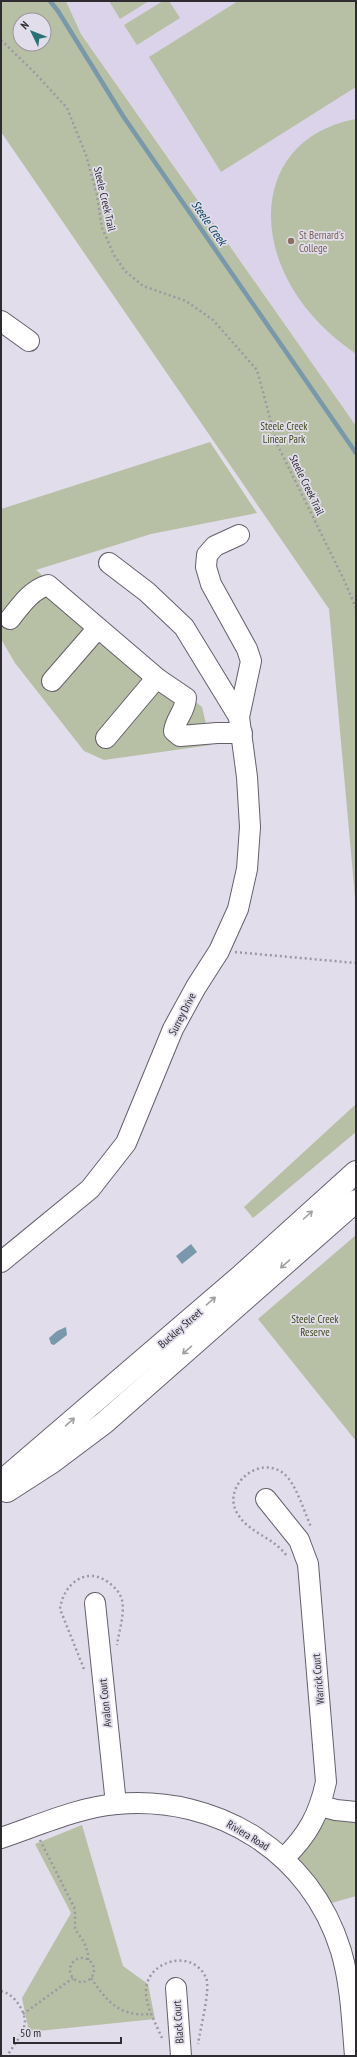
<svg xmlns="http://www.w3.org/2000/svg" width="357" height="2057" viewBox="0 0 357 2057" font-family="'PT Sans Narrow',sans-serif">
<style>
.built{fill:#dbd3e9}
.green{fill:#b7c0a5;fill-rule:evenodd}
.water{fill:#7998ab}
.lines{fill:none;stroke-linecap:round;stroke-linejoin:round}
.stream{stroke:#7998ab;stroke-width:4.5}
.minor-casing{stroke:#65606c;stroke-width:22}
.major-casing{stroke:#65606c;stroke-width:24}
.path{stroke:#9c98a3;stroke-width:2.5;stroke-dasharray:2 3;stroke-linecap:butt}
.minor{stroke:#fff;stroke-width:20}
.major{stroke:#fff;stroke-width:22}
.oneway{stroke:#a1a0a2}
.education-dot{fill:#8d6e63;stroke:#e2ddeb;stroke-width:1.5}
.labels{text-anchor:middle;stroke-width:3.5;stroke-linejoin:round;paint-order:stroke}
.street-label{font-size:11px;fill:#2e2c31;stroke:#e2ddeb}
.education-label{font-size:11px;fill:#785e54;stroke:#e2ddeb;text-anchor:start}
.park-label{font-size:11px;fill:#3d4916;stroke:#e2ddeb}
.water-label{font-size:12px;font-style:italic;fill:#074560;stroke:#e2ddeb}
</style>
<rect width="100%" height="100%" fill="#e2ddeb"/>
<polygon class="built" points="66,1 356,1 356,426 81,33"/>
<g class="green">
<path d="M1,1h65l15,33 275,392v482l-27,-299 -328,-477zM20,20h24v24h-24z"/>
<polygon points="109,1 149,1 120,19"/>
<polygon points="163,1 169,1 180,18 137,45 124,25"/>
<polygon points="238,1 356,1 356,87 221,172 149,57"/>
<path d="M356,119v235c-26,-18 -49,-40 -65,-68 -40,-70 -21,-151 65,-167z"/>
<polygon points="210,442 257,513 151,534 36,570 202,707 211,745 104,760 84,751 15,663 1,639 1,509"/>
<polygon points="356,1104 356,1132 253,1218 244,1207"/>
<polygon points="356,1235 356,1441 258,1319"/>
<polygon points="356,1803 356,1896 328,1904 297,1862 328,1804"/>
<polygon points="82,1825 123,1966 148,1984 155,2019 29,2032 22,1998 71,1913 35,1844"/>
</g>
<g class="water">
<polygon points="191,1244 197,1252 182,1264 176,1256"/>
<polygon points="66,1327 67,1335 54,1345 51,1344 49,1338 57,1331"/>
</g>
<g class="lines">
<polyline class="stream" points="50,1 58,11 123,116 356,453"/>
<defs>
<g id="minor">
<polyline points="1,321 29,341"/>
<polyline points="109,563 147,592 184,627 239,717"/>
<path d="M10,619c11,-14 21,-29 38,-34l110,94"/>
<polyline points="52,681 98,628"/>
<path d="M106,738l48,-57 4,-2 28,19c-1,14 -10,20 -12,33l6,5 37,-3h25"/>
<polyline points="1,1262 90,1189 126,1143 173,1029 196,987 219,951 238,909 247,869 250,827 247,777 239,717 251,661 247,649 211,584 206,567 207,555 215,546 239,535"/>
<path d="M266,1499l33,41 9,24 18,218c-7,32 -18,53 -42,76"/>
<polyline points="95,1603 116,1804"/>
<polyline points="321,1806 336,1810 356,1812"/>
<path d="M1,1838c36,-12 78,-31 116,-34 101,-9 194,49 224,147 10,34 11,70 14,105"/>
<polyline points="176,1988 181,2056"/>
</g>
<g id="major">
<polyline points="1,1482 242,1275 356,1172"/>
<polyline points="7,1491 52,1462 104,1423 356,1201"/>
</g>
</defs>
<use href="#minor" class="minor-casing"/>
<use href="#major" class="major-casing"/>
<g class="path">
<polyline points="1,40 35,73 67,108 86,155 97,195 102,228 114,255 125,271 143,286 186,301 213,320 257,370 277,444 344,580 356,608"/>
<polyline points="235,952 356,963"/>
<path d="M286,1555c-12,-17 -36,-22 -47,-39 -22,-30 26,-68 50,-37 9,12 16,34 22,48"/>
<path d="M84,1669l-24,-60c3,-25 27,-44 49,-26 6,4 11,10 13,17 3,14 -3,31 -5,45"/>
<polyline points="40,1840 75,1909 75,1929 84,1942 88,1953 88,1960"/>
<circle cx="82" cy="1970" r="12"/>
<path d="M91,1978c16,24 29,39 60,36"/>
<path d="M1,1991c12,2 24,19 24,31 -1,12 -12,24 -18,34"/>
<polyline points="23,2014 73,1978"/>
<path d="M162,2038c-6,-14 -16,-31 -16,-46 -1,-31 47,-45 60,-14 5,10 -6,52 -8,66"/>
</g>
<use href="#minor" class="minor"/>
<use href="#major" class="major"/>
</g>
<defs><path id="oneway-shaft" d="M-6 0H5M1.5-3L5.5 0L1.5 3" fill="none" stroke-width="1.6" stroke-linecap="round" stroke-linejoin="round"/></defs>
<g class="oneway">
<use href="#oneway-shaft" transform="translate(308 1215) rotate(-42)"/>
<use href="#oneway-shaft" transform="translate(285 1264) rotate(139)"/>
<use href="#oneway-shaft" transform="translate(211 1301) rotate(-41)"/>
<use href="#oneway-shaft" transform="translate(187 1350) rotate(139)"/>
<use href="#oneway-shaft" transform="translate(70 1422) rotate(-41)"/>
</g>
<circle class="education-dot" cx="291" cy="241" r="4"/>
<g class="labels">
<g class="street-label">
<text transform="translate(105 199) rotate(77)" y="4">Steele Creek Trail</text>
<text transform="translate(307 485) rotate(64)" y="4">Steele Creek Trail</text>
<text transform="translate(182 1014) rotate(-63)" y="4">Surrey Drive</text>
<text transform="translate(180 1328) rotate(-41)" y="4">Buckley Street</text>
<text transform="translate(318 1679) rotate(-95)" y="4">Warrick Court</text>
<text transform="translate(105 1703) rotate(-96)" y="4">Avalon Court</text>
<text transform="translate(248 1835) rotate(31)" y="4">Riviera Road</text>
<text transform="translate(178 2022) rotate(-94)" y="4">Black Court</text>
</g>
<g class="education-label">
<text x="299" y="239">St Bernard's<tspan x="299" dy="13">College</tspan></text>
</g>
<g class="park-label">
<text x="284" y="430">Steele Creek<tspan x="284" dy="13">Linear Park</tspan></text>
<text x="315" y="1323">Steele Creek<tspan x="315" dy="13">Reserve</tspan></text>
</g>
<g class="water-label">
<text transform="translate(209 223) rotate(55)" y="4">Steele Creek</text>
</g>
</g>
<rect width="357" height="2057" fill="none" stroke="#2e2c31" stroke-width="4"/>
<g transform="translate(32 32) rotate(313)"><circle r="19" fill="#e2ddeb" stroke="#9a96a1"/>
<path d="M0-3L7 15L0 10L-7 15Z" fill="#277274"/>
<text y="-6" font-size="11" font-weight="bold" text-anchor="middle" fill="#2e2c31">N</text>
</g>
<path d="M14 2037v6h107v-6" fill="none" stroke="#2e2c31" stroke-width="2"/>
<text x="20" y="2037" font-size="12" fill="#2e2c31" stroke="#e2ddeb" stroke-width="3" paint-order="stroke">50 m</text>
</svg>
